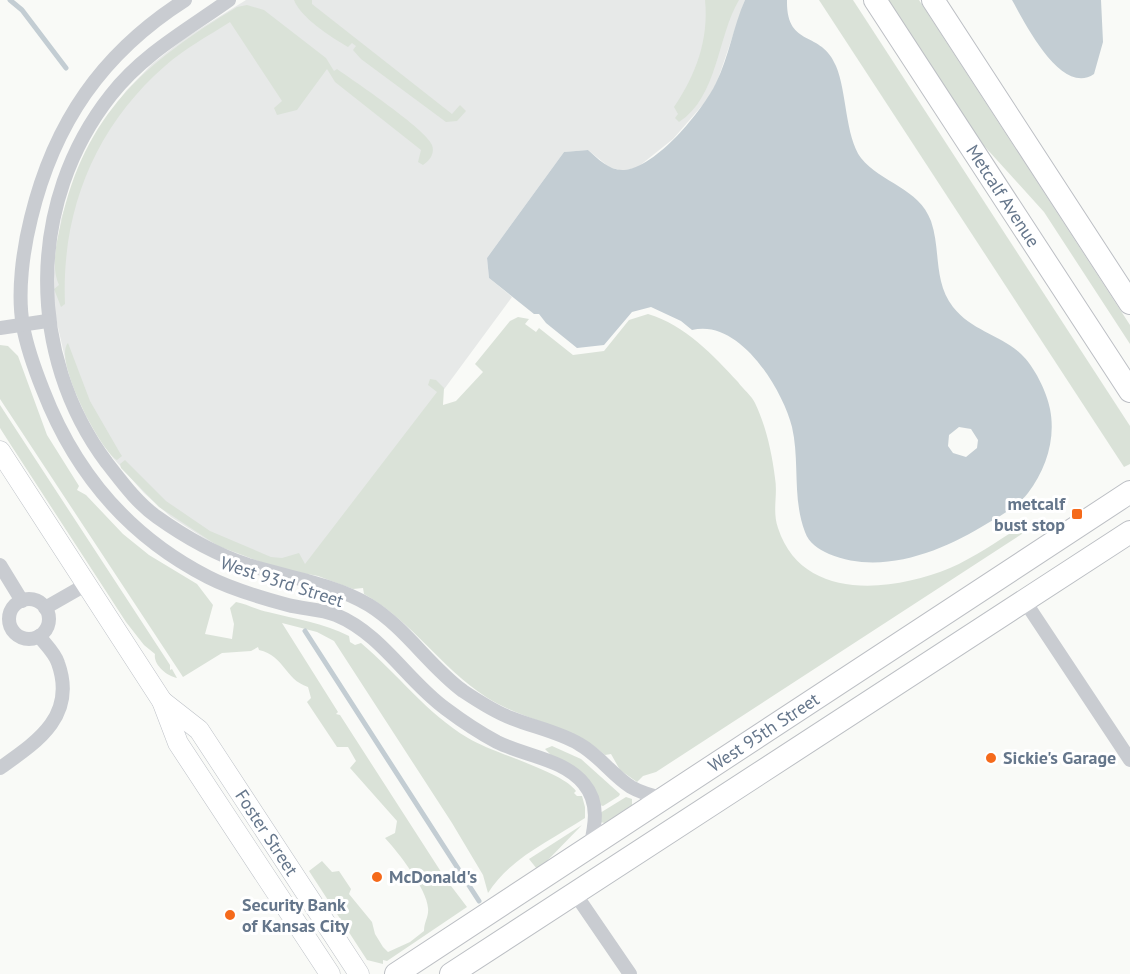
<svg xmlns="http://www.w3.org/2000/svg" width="1130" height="974" viewBox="0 0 1130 974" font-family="'PT Sans',sans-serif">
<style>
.built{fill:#e7e9e8}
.green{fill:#dae2d8}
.water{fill:#c3cdd3;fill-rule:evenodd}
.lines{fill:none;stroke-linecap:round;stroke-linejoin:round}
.stream{stroke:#c3cdd3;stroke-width:5}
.secondary-casing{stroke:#bdc1c7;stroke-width:21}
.primary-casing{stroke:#bcbfc4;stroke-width:24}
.street{stroke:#c9ccd1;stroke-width:14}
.secondary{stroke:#fff;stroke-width:20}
.primary{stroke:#fff;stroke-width:22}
.poi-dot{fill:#f56a1b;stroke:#fff;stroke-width:2}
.labels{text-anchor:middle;stroke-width:6;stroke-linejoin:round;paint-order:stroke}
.street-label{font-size:18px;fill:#65768b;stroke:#fff}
.poi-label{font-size:18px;font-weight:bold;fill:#65768b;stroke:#fff;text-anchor:start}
</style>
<rect width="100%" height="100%" fill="#f9faf7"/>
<polygon class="built" points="246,0 745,0 717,82 707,100 673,139 638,167 623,171 609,167 588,150 564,152 487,258 489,278 512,297 308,574 277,568 207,540 171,517 144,493 113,458 86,416 67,367 55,314 54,273 61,219 79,167 98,130 126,91 152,64 185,38"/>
<g class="green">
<path d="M294,0h18v4l140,110 8,-9 6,6 -9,10 -11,1 -85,-63 -8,-9 3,-4 -4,-3 -4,4c-17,-10 -47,-29 -54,-47z"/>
<path d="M705,0h34c-22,37 -21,97 -60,122l-4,-4 3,-4 -4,-7c22,-32 35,-68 31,-107z"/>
<polygon points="819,0 853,0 1130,426 1130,464 1124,467"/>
<polygon points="887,0 919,0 1130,325 1130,344 1044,212 977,138"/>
<path d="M247,5l17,5 62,48 8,13 3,-2c17,12 90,61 95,76 3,8 -2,16 -9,20l-5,-3 3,-12 -86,-68 -8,-13 -30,41 -20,5 -3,-7 8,-7 -52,-79c-22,14 -46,27 -65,44 -70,61 -104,145 -100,238l-4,3 -7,-18 5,-4c-8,-17 -3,-42 2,-62 24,-109 84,-161 176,-216z"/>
<path d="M648,314c37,11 65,41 90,68 5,7 14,14 17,21 11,23 17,50 20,75 3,17 -3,33 3,50 24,74 114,64 172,40 25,-11 48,-27 71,-42l4,6 -369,240 -13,4 -6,6 -17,-12 -9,-16 -6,1c-32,-29 -82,-34 -119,-58 -45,-29 -74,-76 -122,-103l-1,-6 -10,1 -35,-13 -41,-8 -59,-22 -59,-39 -38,-39 -1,-4 5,-4 41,41 44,30 61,26 11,1 17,-5 6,11 132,-172 -9,-7 2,-6 6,1 8,8 -1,17 13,-4 27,-29 -8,-8 35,-43 8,-4 11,2 -4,5 11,8 3,-4 34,27 31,-4 25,-31z"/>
<path d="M68,343l22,58 30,52 2,3 -5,4c-18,-11 -64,-102 -49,-117z"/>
<path d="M0,345l8,1 10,10 29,79 32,51 -2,4 9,5 37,39 26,21 48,29 16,21 -8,29 27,5 2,-15 -4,-16 6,-6c11,2 21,8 32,10 28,7 55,11 81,24l1,6 5,3 6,-2c37,31 65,70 107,95 26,16 94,33 108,53l-2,2 3,3h5l3,11v11c-35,23 -75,40 -97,75l-5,-18 -31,-52 -118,-182 -17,-9 -35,-9 56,89 -2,2 4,1 105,163 22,29 -80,54 -4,-1v4l-16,-4 -58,-89 13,-10 10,11 7,-1 12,18 -2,5 23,28 3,12 8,13 5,5 22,-10 14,-11c0,-9 5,-14 4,-23 -1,-19 -30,-56 -43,-70l10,-5 2,-12 -47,-53 6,-7 -8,-14h-11l-30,-45 4,-4 -3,-11c-24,-8 -23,-31 -49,-37l-1,-3 -7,4 -29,2 -39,24 -183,-278z"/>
<path d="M0,405l170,260v5l2,-1 5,9c-11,-2 -24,-14 -22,-24l-11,-9 -18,-23 -119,-183 -7,-11z"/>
<polygon points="552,746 581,759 620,794 619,796 603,806 600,805 545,749"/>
<polygon points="626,797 632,799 632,805 605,823 599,822 600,813"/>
<polygon points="582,825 542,866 537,869 529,859"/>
</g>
<g class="water">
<path d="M745,0h42c-1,49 34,29 49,66 11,26 9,70 25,92 20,25 58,30 70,63 10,29 2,60 22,86 19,24 48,28 68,47 13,12 26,38 29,55 6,30 -4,60 -22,84 -10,13 -26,22 -40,30 -45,28 -106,53 -159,31 -11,-5 -20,-11 -24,-22 -13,-34 -5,-70 -13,-105 -10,-39 -53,-109 -100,-97l-11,-9 -30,-14 -19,5 -28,33 -27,3 -31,-25 -7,-9h-5l-45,-36 -2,-20 77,-106 24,-2c10,9 22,21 36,20 32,-2 79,-60 92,-87 13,-26 17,-56 29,-83zM959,427l12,2 7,11 -1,8 -11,9 -13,-4 -5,-7 1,-11z"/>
<path d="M1012,0h89l2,42 -9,32c-33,23 -70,-53 -82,-74z"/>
</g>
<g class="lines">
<g class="stream">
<polyline points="10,0 22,10 66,68"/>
<polyline points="305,631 479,901"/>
</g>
<defs>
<g id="secondary">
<polyline points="0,451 162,701 178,743 330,974"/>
<path id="s1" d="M162,701l37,29 160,244"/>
</g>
<g id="primary">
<path id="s2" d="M875,0l255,391"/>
<polyline points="933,0 1130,303"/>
<path id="s3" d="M396,974l734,-482"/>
<polyline points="451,974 1130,532"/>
</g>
</defs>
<use href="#secondary" class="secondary-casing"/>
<use href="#primary" class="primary-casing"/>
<g class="street">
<path d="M185,0c-83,53 -131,123 -154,218 -8,32 -14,75 -8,108 4,22 12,44 20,64 32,83 85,146 165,187 23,12 54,21 80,28 15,4 33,4 48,10 46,19 71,66 110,94 16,12 34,24 51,33 28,14 67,17 87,42 16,19 11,42 6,64"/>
<path d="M229,0c-42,30 -86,54 -118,95 -84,106 -85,260 -4,368 15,19 30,40 50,54 28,20 58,37 91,48 39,12 86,19 121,40 37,23 60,61 94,86 15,10 32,21 48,27 22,9 48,14 68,26 20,11 33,31 52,43 10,6 22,9 34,12"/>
<polyline points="0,328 47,321"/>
<polyline points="0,565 22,601"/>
<circle cx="29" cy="619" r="20"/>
<polyline points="1024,600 1130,760"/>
<polyline points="45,608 87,584"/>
<path d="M0,768c37,-26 77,-52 58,-105 -3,-10 -13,-19 -19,-27"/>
<polyline points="576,895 630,974"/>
</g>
<use href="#secondary" class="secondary"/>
<use href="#primary" class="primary"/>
</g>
<g class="poi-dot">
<rect x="1071" y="508" width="12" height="12" rx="3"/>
<circle cx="991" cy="758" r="6"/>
<circle cx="377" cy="877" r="6"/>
<circle cx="230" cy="915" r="6"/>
</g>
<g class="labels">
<g class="street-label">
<text dy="6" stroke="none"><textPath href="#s2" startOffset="234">Metcalf Avenue</textPath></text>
<text transform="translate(282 582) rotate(18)" y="6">West 93rd Street</text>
<text dy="6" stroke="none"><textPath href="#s3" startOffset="440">West 95th Street</textPath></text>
<text dy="6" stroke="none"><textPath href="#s1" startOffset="170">Foster Street</textPath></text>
</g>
<g class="poi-label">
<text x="1065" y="510" text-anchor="end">metcalf<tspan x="1065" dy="21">bust stop</tspan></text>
<text x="1003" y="764">Sickie's Garage</text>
<text x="389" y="883">McDonald's</text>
<text x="242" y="911">Security Bank<tspan x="242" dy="21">of Kansas City</tspan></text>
</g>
</g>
</svg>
